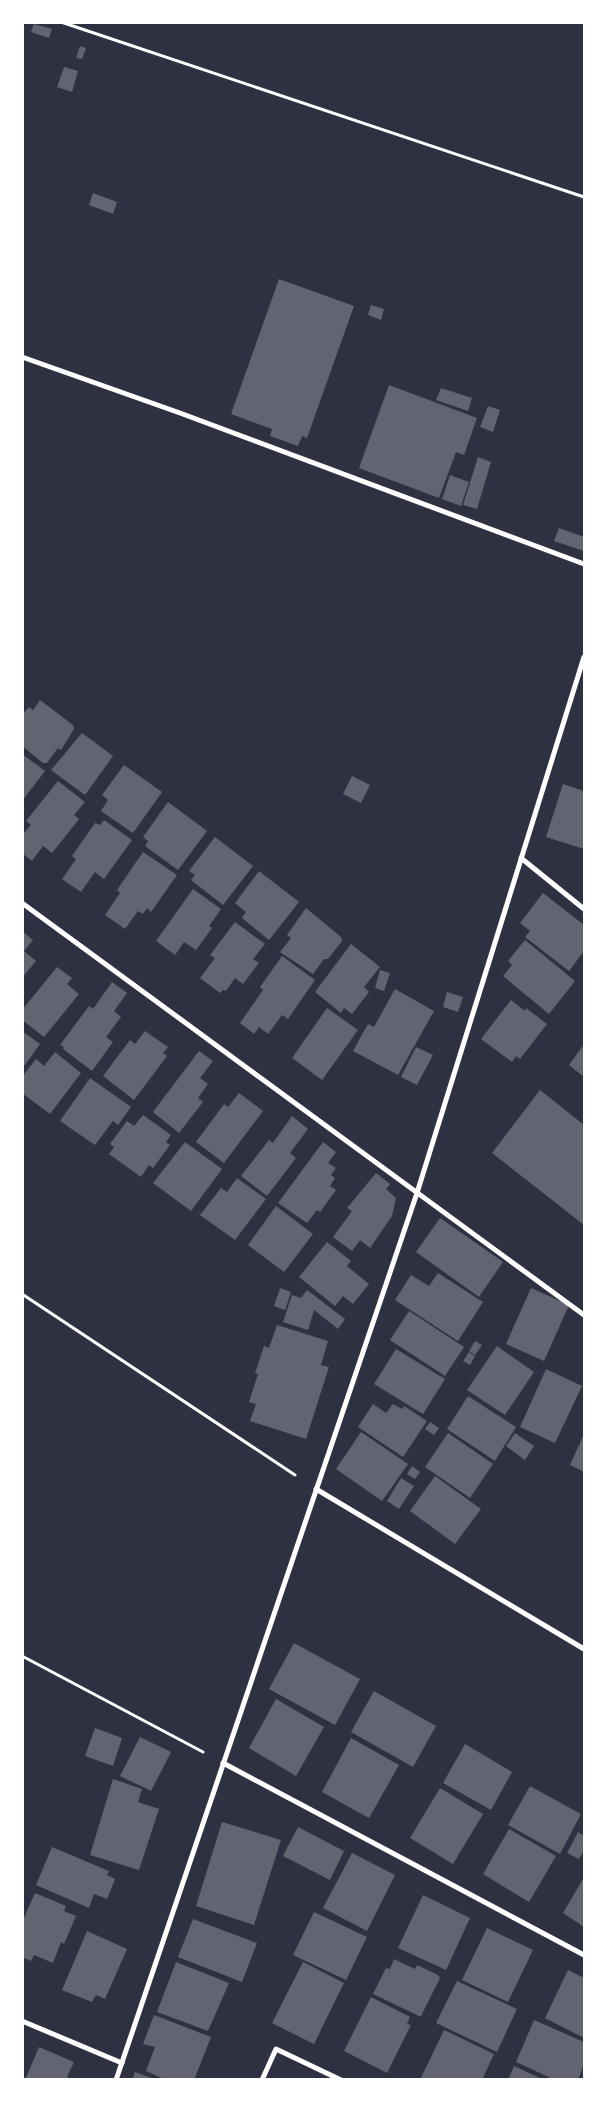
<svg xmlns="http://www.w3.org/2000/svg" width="607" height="2102" viewBox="0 0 607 2102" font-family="'Source Sans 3',sans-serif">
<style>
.building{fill:#626471}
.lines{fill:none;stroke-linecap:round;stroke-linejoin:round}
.path{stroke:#fff;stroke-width:3}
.minor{stroke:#fff;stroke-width:5}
</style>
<rect width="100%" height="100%" fill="#2d3142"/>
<g class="building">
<polygon points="34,24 52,29 49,38 31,32"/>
<polygon points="80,46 86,48 82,59 76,58"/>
<polygon points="64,67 78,71 72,92 57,87"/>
<polygon points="93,193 117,202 113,214 89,205"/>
<polygon points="279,279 354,306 307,438 302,436 298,446 270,436 272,429 231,414"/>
<polygon points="371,305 384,309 381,320 368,315"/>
<polygon points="389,385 477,418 464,455 456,452 439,498 359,468"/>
<polygon points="441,388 472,398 468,411 436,400"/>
<polygon points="488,406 500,410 493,432 480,427"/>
<polygon points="478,457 491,462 477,509 463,505"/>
<polygon points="450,475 469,482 461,506 442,499"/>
<polygon points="559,528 584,537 584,551 554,541"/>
<polygon points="40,700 73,725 74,729 61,750 58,748 47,763 43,763 22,746 22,715 29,707 33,710"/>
<polygon points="82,733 113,756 85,795 51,770"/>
<polygon points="22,754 45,771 22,801"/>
<polygon points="124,765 162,792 133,833 101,811 108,800 102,795"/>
<polygon points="352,776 370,785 361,803 343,794"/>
<polygon points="58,781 85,802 74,815 79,819 52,853 43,846 32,861 22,853 22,835 31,825 26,821"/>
<polygon points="563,784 584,791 584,849 546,837"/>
<polygon points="168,802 207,831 178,870 145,846 148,841 143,837"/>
<polygon points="104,820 132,840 104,879 95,872 81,892 62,879 76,859 72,856 95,823 100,825"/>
<polygon points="215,837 253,866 223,905 191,880 195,875 189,871"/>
<polygon points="143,852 177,875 151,912 147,908 143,914 138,911 125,929 105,915 120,893 117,890"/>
<polygon points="259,871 299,902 269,940 242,918 246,912 235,903"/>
<polygon points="193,889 221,909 209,926 212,928 196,950 184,942 175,955 156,941"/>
<polygon points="543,893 584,925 584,951 569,971 525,937 530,931 520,923"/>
<polygon points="306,908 341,937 342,941 328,959 324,959 313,974 280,952 291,938 287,935"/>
<polygon points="235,922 265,944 253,959 259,963 243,984 235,978 226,991 223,990 220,993 200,978 215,958 210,955"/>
<polygon points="22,931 33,940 24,951 36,961 22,978"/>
<polygon points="525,940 575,981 549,1014 503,976 512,965 508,961"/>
<polygon points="351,944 380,967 364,987 369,992 352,1014 344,1008 341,1013 315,992"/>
<polygon points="282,956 315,980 288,1019 282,1015 268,1034 259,1027 254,1034 240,1023 263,990 260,987"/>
<polygon points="57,967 72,978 67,984 79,994 44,1037 22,1020 22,1010"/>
<polygon points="380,970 390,973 384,991 375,988"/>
<polygon points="112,982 127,993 114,1011 121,1017 106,1037 113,1042 92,1071 63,1049 64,1047 60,1045 89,1006 93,1009"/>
<polygon points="395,989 434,1011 398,1075 353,1051 368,1024 374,1027"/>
<polygon points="447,992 463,997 458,1012 443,1007"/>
<polygon points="511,1000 525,1011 526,1008 547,1024 520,1059 516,1056 512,1062 481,1039"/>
<polygon points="327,1008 358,1030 322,1080 292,1058"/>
<polygon points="22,1031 40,1044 25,1065 22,1064"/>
<polygon points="145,1031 168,1047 163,1053 167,1056 134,1100 103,1076 130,1040 135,1044"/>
<polygon points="584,1044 584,1077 569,1065"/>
<polygon points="416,1047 433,1055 417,1085 401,1077"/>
<polygon points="199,1051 213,1061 200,1078 208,1084 198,1098 203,1102 179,1133 153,1112"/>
<polygon points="55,1052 81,1073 50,1114 22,1093 22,1077 36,1059 44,1066"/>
<polygon points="90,1078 131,1107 118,1125 113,1121 95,1145 60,1121"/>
<polygon points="540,1090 584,1125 584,1225 492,1153"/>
<polygon points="239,1093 263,1111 224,1163 196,1142 224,1104 228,1107"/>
<polygon points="143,1115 171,1135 166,1142 170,1145 153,1168 149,1165 141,1177 109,1154 114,1147 110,1144 127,1121 134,1126"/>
<polygon points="292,1116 308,1129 290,1153 296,1158 267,1196 241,1176 269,1140 273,1143"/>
<polygon points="185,1142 222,1169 191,1211 153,1183"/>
<polygon points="323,1142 336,1152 328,1163 336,1168 331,1175 335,1178 330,1186 336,1190 320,1212 317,1210 307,1223 278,1203"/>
<polygon points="376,1173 390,1184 386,1189 396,1198 392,1216 370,1248 360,1240 352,1251 333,1237 352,1211 347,1208"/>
<polygon points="237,1178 266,1199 235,1240 200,1215 221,1188 227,1192"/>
<polygon points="276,1206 313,1234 284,1272 248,1245"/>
<polygon points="440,1218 503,1262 479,1297 416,1252"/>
<polygon points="327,1242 351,1261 347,1266 369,1284 353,1304 343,1296 335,1306 299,1277"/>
<polygon points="438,1273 483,1302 458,1341 395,1300 411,1275 429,1286"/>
<polygon points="280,1288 291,1292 285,1310 274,1306"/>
<polygon points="531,1288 569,1305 544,1361 506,1344"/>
<polygon points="307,1290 345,1319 338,1329 314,1310 308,1330 283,1322 292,1295 301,1298"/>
<polygon points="409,1311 464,1347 445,1376 390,1340"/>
<polygon points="277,1325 328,1341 321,1365 329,1367 306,1439 250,1421 256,1404 249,1402 258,1374 255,1373 264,1346 269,1348"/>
<polygon points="475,1341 482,1345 475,1355 469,1351"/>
<polygon points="497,1346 534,1372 505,1415 467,1390"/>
<polygon points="396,1349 445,1379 423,1414 374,1384"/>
<polygon points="469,1352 475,1356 470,1365 463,1361"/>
<polygon points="546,1369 582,1386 555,1443 520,1427"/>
<polygon points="468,1396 516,1427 495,1461 447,1429"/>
<polygon points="373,1404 386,1413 393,1404 402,1409 404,1406 427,1421 403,1457 358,1427"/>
<polygon points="430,1422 439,1428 434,1435 425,1429"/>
<polygon points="361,1432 408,1464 382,1501 336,1469"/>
<polygon points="448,1433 493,1464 470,1498 425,1467"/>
<polygon points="515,1433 534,1446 525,1460 506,1446"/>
<polygon points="584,1434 584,1472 570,1465"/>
<polygon points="412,1466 420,1472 415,1479 407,1474"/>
<polygon points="435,1476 481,1509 455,1544 410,1511"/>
<polygon points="401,1478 414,1486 399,1509 387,1501"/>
<polygon points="294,1643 360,1679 335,1725 269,1689"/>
<polygon points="374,1691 436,1726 413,1767 351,1732"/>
<polygon points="276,1699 324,1727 296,1776 249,1748"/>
<polygon points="95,1728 122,1738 113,1766 85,1756"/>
<polygon points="140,1737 171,1752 151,1791 120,1776"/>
<polygon points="351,1738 399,1765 369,1818 322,1792"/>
<polygon points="465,1744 512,1772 491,1810 443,1783"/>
<polygon points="113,1779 142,1789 138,1802 159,1809 139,1870 90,1855"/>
<polygon points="530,1786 581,1814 560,1854 508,1825"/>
<polygon points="440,1788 483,1814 453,1864 410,1838"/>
<polygon points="222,1822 281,1840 254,1925 196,1906"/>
<polygon points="298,1827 344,1851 330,1880 283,1856"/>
<polygon points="509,1829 556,1856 529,1902 483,1874"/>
<polygon points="578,1832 584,1836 584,1850 579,1859 567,1853"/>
<polygon points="52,1847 109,1871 107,1875 115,1879 107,1899 94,1894 89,1908 36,1885"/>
<polygon points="352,1853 395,1875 367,1931 323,1908"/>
<polygon points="584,1877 584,1927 563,1913"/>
<polygon points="35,1893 66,1906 64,1911 76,1916 64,1944 61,1942 53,1963 34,1955 31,1961 22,1957 22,1922"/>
<polygon points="423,1895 470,1918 446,1970 398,1948"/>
<polygon points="314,1912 367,1937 346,1980 293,1955"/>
<polygon points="193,1919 257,1943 242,1982 178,1957"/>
<polygon points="487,1928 533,1950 508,2002 462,1980"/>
<polygon points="87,1931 127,1949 105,1999 96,1995 92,2002 62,1990"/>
<polygon points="394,1959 415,1969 417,1965 438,1975 440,1978 421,2016 419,2016 373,1994 386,1968 390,1969"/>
<polygon points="176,1962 229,1983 208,2031 157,2012"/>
<polygon points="303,1962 344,1983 314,2044 272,2023"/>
<polygon points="568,1970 584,1978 584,2038 545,2018"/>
<polygon points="457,1981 517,2009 497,2052 436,2023"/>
<polygon points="371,1997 410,2017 407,2024 411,2025 387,2073 344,2051"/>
<polygon points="154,2015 211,2037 194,2080 166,2080 146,2071 155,2047 143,2044"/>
<polygon points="534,2020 584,2042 584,2064 578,2080 555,2080 516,2062"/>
<polygon points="444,2030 494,2054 482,2080 420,2080"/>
<polygon points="39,2047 74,2062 67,2077 72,2080 25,2080"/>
<polygon points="514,2066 544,2080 508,2080"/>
<polygon points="135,2072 154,2079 154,2080 132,2080"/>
</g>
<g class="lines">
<g class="path">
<polyline points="61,22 584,197"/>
<polyline points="22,1294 295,1475"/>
<polyline points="22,1656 203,1752"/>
</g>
<g class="minor">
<polyline points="22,357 180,413 584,564"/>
<polyline points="521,858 584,909"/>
<polyline points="22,903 584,1315"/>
<polyline points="316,1489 584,1649"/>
<polyline points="223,1763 584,1955"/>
<polyline points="22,2021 122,2063"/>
<polyline points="116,2080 417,1193 584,657"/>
<polyline points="262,2080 276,2049 341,2080"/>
</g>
</g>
<rect width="607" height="2102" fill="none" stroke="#ffffff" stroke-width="48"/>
</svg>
